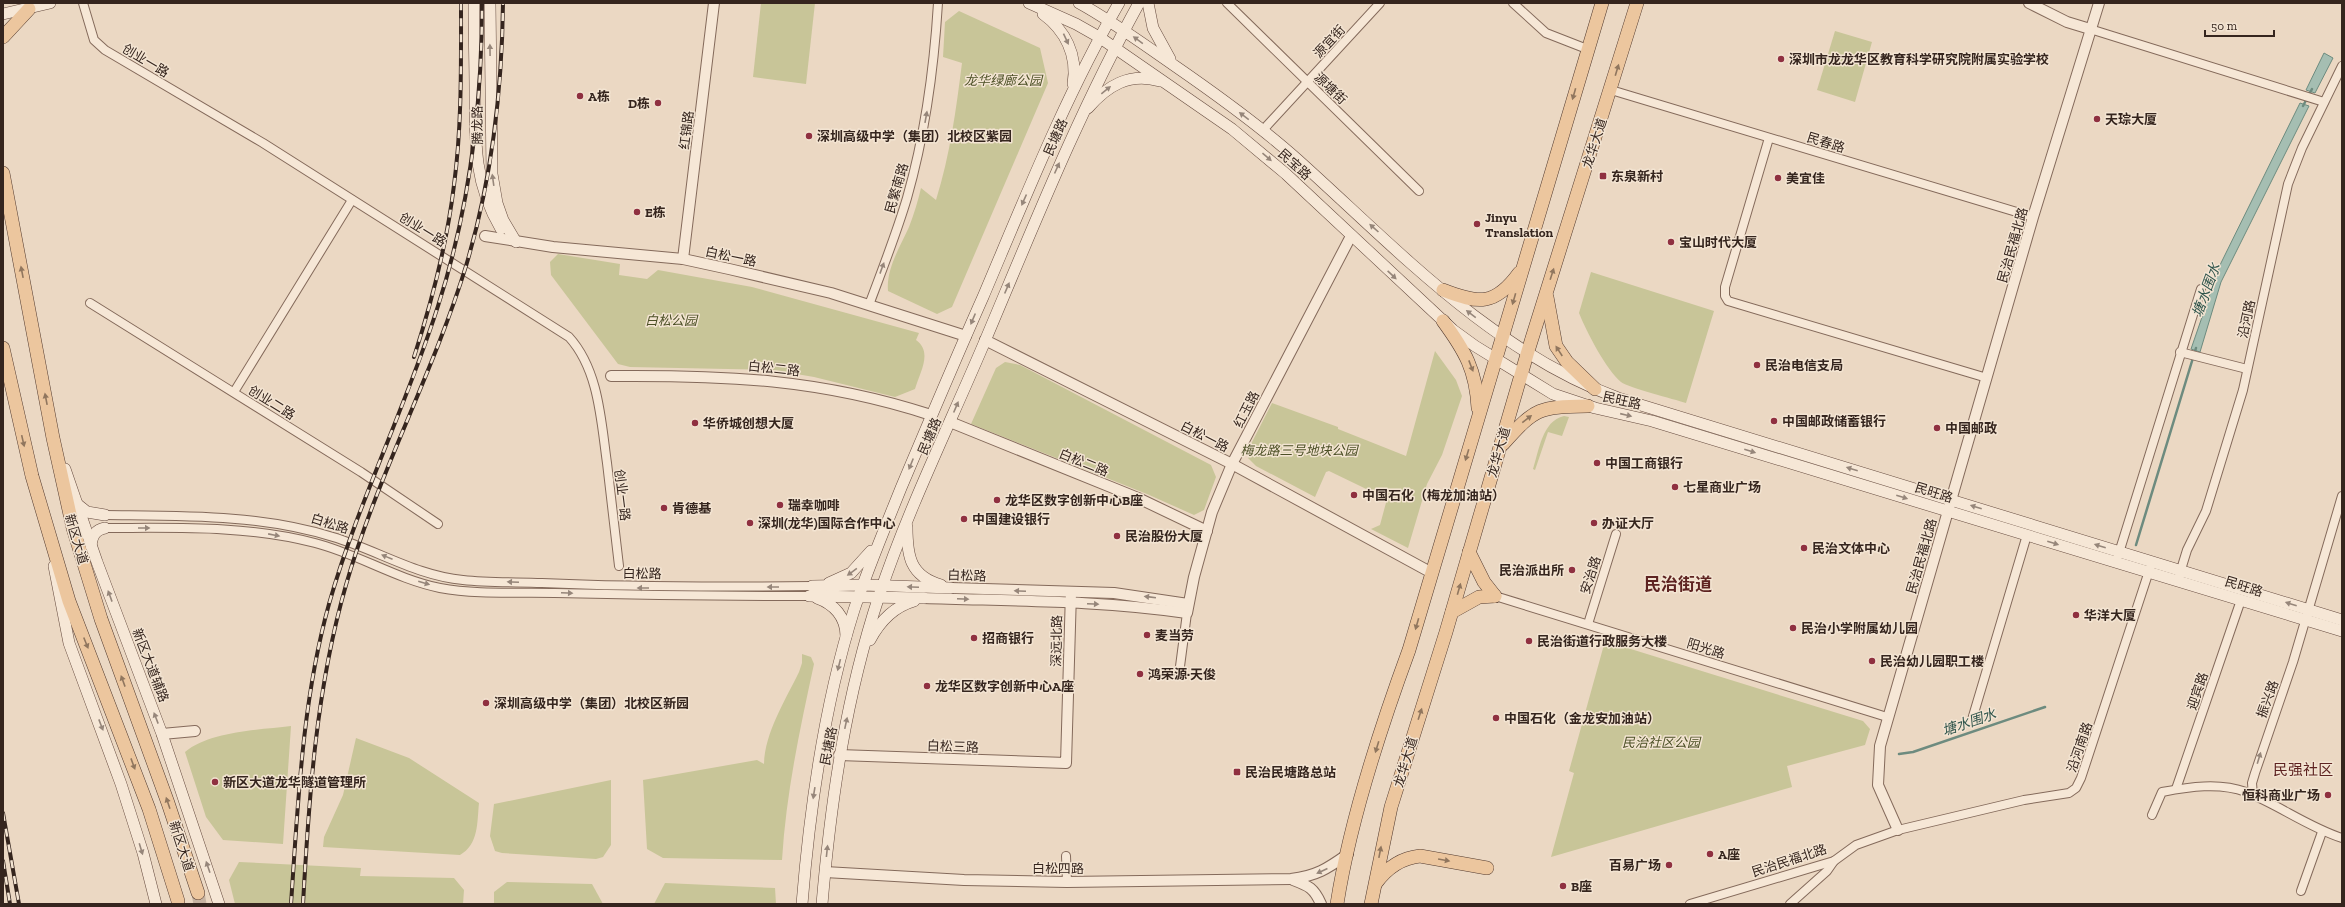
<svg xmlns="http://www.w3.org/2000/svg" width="2345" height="907" viewBox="0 0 2345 907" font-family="'Zilla Slab','Noto Sans SC',serif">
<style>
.green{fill:#c8c598}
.water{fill:#a5beb2;stroke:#6d8b7f}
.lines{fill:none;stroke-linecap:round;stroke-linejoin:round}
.stream{stroke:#6d8b7f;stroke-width:2.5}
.primary-tunnel{stroke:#c7b4a2;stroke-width:13;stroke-dasharray:13 6;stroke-linecap:butt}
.minor-casing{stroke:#846a5b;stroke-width:10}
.tertiary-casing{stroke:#846a5b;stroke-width:12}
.secondary-casing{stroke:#664b3f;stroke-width:12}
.primary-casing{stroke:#523a2f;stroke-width:14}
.minor{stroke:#f6e7d6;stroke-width:8}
.tertiary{stroke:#f6e7d6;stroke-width:10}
.secondary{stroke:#f6e7d6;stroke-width:11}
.primary{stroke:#ecc69e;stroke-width:13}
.rail-casing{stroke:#35251e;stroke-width:4}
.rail{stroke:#f3e4d2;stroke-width:2.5;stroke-dasharray:8;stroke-linecap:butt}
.oneway{fill:#96867a}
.oneway2{fill:#90765e}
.poi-dot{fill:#8f3040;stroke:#f3e4d2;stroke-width:1.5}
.labels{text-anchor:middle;stroke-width:3;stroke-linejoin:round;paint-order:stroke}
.street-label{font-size:13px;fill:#35251e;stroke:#f3e4d2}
.poi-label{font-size:13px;font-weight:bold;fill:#35251e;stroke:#f3e4d2;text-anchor:start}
.park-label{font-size:13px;font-style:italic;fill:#4c5026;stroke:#f3e4d2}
.water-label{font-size:14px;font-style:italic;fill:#2f544b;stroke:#f3e4d2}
.quarter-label{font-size:15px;fill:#5e2321;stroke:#f3e4d2}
.district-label{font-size:17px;font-weight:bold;fill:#5e2321;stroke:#f3e4d2}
</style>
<rect width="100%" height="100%" fill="#ebd8c3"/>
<g class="green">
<polygon points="761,3 815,3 806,84 753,77"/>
<path d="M959,11l81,37 8,35 -96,224 -15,7 -49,-23c-2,-22 12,-44 21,-64 5,-13 9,-26 12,-39l15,12c14,-45 20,-90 26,-137l-19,-6 2,-35z"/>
<polygon points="1835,31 1872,42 1855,102 1817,90"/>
<path d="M558,254l62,10 -1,11 28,4 11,-9 94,17 167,46 -3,7c17,12 4,32 -1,49l-20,8 -81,-20 -41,-7 -143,-3 -12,-3 -67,-89 -1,-13z"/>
<path d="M1591,272l123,39 -28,92c-12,-4 -57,-15 -65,-21 -14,-11 -35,-51 -42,-69z"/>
<polygon points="1435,351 1456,380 1462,396 1442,455 1427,484 1408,548 1371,529 1380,525 1387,499 1329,471 1326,472 1315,497 1256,466 1248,458 1250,446 1272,403 1338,427 1338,429 1406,456"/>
<polygon points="1005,362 1020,365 1211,465 1216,477 1204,510 1194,515 1147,494 971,424 996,368"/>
<path d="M1564,416l5,1 -7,19 -14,-4 -13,38 -2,-1c6,-18 9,-48 31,-53z"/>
<polygon points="1605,641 1863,721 1870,729 1865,745 1787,766 1792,787 1551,857 1574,773 1569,771"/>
<path d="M802,654l9,3 3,7c-14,65 -28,129 -32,196l-119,-2 -16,-9 -4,-69 114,-20 7,4c1,-32 21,-63 35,-92l3,-9z"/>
<path d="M291,726l-8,118 -60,-4 -17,-23 -21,-65c25,-21 74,-22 106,-26z"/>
<path d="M356,738l53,20 70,45c-2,19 0,41 -19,52l-137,-8 1,-10 19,-42z"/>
<polygon points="611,780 611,845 603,857 596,859 502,853 495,851 490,836 494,804"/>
<polygon points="239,862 361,868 360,876 454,878 464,890 463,904 235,904 229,880"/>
<polygon points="507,882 592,884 603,904 494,904 494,892"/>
<polygon points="665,883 775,888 776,904 654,904"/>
</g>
<g class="water">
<polygon points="2324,53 2333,58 2315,93 2306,90"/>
<polygon points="2300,103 2309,106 2221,282 2200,352 2191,349 2220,265"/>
</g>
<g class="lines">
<g class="stream">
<polyline points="2303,106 2312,89"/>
<polyline points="2136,545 2196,348"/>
<polyline points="1899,754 1913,752 2045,707"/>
</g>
<polyline class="primary-tunnel" points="198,893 200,904"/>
<defs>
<g id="minor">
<path d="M83,3l11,37 11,10 158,93 306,194c30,33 32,84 38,126 4,34 8,69 12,103"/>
<polyline points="1227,3 1419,191"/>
<polyline points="1513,3 1546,33 1587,49"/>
<polyline points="2090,29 2324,102"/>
<polyline points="1611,90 2033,217"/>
<polyline points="1263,130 1380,3"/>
<polyline points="1769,138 1725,287 1725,296 1728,301 1987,378"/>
<polyline points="90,303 361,472 438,524"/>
<path d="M869,305c13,-35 27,-70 38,-107 18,-63 27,-129 31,-195"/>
<polyline points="2180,352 2247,369"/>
<polyline points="234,392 352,200"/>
<path d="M105,515c77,1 154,-1 228,22 44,13 84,39 130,43 26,3 53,2 79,3 90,4 180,4 270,3"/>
<path d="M105,528c70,0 142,-3 210,15 43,11 81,36 125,45 37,7 77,4 115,5 84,2 169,3 254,3"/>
<polyline points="2118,556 2201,289"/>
<polyline points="2179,576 2187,550 2206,511 2243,390 2288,184 2302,148 2342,66"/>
<polyline points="1495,596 1887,717"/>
<polyline points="1588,624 1616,534"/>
<polyline points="1179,674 1187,613"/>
<polyline points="1971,723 2027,535"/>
<polyline points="2176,789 2241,600"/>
<polyline points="2253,796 2252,783 2255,773 2293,662 2342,496"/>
<path d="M2152,815l10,-23c27,-5 57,-10 84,0 33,13 62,35 96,46"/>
<polyline points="1066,856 1067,882"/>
<polyline points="2301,891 2322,832"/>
<polyline points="1690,904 1834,861 1856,845 1898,830 2024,800 2069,793 2076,788 2081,778 2150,568"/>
<polyline points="1790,904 1827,871 1834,861"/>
</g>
<g id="tertiary">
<polyline points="2029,3 2067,22 2090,29"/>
<polyline points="485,236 553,247 683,259 729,269 831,293 966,336"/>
<polyline points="683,259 714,3"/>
<polyline points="985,340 1232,464 1432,573"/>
<path d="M611,376c115,-1 210,3 320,39"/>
<polyline points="950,422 1138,498 1207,531"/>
<polyline points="951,588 1114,593 1188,604"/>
<path d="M924,598c87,3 176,2 263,15l7,-36 18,-65 20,-48 119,-228"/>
<polyline points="162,734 195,731"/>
<polyline points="839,755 1066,763 1071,592"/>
<polyline points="1898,830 1878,785 1880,746 2033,217 2099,3"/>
<path d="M825,872l139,8 103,2 224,-3c25,-3 36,-10 57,-25"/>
<path d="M1293,880c16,6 21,8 28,24"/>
</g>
<g id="secondary">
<path d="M474,3c0,29 1,59 1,88 0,52 -1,92 26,138"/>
<polyline points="490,3 492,174 497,203 503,220 516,242"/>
<polyline points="1029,3 1076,24 1099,37 1232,129 1286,174 1453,330 1475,346 1553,394 1595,408 1652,421 2342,631"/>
<path d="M1079,3c33,18 64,41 96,63 42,29 84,59 123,94 98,88 193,191 320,238l724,222"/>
<polyline points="1148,3 1153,28 1170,59"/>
<polyline points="3,14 50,3"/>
<path d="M1043,14c22,16 35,41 30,70"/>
<path d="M1088,108c19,-22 41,-36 72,-27"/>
<polyline points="65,469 97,562 162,734 219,904"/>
<polyline points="77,504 87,512 105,515"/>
<path d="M907,527c0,29 3,49 34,58"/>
<path d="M91,546c1,-10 4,-16 14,-18"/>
<polyline points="54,566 69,643 121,784 143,853 156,904"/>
<polyline points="829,583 851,573 871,551"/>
<polyline points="812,586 863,585 951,588"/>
<polyline points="809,596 924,598"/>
<path d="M817,598c17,6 29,19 29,38"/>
<path d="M870,640c10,-19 23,-33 44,-39"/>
<path d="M802,904c8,-99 22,-199 52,-294 14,-42 31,-82 47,-122 27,-64 54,-128 82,-191 42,-99 82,-200 136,-294"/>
<path d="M822,904c9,-105 24,-208 57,-308 29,-87 70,-170 106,-255 49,-116 93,-227 154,-338"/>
</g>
<g id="primary">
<polyline points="3,37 29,9"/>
<polyline points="3,173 53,438 73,528 101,619 168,803 198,893"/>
<path d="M1443,290c36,14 52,16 76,-17"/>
<polyline points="1547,297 1556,346 1567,362 1595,389"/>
<path d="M1443,321c22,30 33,49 35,87"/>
<polyline points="3,348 32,476 69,601 149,809 178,901"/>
<path d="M1503,444c33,-37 36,-37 85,-38"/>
<polyline points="1469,552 1484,582 1495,596"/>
<polyline points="1452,612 1479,597 1495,596"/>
<path d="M1376,883c11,-15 25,-25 44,-27l67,12"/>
<path d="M1337,904c13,-84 43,-175 72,-254l193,-647"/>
<polyline points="1371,904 1391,807 1446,632 1528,351 1637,3"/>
</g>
</defs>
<use href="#minor" class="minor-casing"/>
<use href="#tertiary" class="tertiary-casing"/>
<use href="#secondary" class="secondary-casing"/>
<use href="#primary" class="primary-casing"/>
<use href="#minor" class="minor"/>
<use href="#tertiary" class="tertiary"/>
<use href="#secondary" class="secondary"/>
<use href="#primary" class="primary"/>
<defs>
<g id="rail">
<path d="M414,357c18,-56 33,-113 40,-172 8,-60 7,-121 7,-182"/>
<polyline points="3,813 19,904"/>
<polyline points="3,861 10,904"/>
<path d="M291,904c7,-100 11,-203 38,-300 29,-102 77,-197 109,-298 32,-99 44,-200 44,-303"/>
<path d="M303,904c6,-107 13,-215 43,-319 31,-109 87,-211 120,-319 26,-87 36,-173 37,-263"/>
</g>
</defs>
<use href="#rail" class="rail-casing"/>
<use href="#rail" class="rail"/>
</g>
<defs><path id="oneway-solid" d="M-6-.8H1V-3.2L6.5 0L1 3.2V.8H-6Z"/></defs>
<g class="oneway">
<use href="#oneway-solid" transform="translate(1066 39) rotate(65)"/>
<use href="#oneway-solid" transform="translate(1138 40) rotate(-144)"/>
<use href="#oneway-solid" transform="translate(490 50) rotate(-91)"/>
<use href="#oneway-solid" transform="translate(1106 90) rotate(-39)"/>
<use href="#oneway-solid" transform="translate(1244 116) rotate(-143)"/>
<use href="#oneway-solid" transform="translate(926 117) rotate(-80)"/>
<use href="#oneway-solid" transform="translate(1267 157) rotate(41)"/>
<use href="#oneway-solid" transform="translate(1057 168) rotate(-66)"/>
<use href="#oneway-solid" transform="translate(493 180) rotate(-98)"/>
<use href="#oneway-solid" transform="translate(1024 200) rotate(114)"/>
<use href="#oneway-solid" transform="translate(1374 228) rotate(-138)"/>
<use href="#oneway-solid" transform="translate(882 268) rotate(-70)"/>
<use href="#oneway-solid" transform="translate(1392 275) rotate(43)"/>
<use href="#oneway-solid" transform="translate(1007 288) rotate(-67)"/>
<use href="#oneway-solid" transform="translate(1471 314) rotate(-143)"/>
<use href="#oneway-solid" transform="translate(973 319) rotate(113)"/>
<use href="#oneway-solid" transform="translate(956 407) rotate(-67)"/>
<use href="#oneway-solid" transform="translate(1626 415) rotate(13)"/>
<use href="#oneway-solid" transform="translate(1750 451) rotate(17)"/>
<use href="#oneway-solid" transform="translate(911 464) rotate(112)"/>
<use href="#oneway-solid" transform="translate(1852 469) rotate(-163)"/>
<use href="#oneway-solid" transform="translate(1902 497) rotate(17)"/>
<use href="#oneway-solid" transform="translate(1976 507) rotate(-163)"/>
<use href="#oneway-solid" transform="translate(144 528)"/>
<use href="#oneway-solid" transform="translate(274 535) rotate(11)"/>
<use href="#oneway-solid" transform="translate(2053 543) rotate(17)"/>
<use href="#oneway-solid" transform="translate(2100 546) rotate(-163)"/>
<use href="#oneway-solid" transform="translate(387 557) rotate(-158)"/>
<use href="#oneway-solid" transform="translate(852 572) rotate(144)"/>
<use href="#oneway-solid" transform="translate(513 582) rotate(-178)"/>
<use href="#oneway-solid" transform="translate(424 583) rotate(16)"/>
<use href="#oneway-solid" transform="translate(773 587) rotate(180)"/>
<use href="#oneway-solid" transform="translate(913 587) rotate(-178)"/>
<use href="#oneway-solid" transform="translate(643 588) rotate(180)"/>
<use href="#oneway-solid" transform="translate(1020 591) rotate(-178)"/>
<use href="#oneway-solid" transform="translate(567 593) rotate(2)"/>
<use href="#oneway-solid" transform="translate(110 596) rotate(-110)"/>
<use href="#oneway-solid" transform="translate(1150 597) rotate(-173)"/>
<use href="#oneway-solid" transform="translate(963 599) rotate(2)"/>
<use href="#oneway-solid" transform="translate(1093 604) rotate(3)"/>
<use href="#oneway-solid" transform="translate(2291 604) rotate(-162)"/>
<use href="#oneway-solid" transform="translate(839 665) rotate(104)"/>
<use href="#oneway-solid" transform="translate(156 718) rotate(-111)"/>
<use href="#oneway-solid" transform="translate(846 723) rotate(-78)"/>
<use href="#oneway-solid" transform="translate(101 725) rotate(69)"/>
<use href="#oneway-solid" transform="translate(2259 758) rotate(-73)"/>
<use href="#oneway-solid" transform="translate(814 793) rotate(99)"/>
<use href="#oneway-solid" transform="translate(141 849) rotate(73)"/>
<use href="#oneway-solid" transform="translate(827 851) rotate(-84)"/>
<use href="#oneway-solid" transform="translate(208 867) rotate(-109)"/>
<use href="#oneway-solid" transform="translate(1322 871) rotate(155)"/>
</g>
<g class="oneway2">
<use href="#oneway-solid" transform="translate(1617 70) rotate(-73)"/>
<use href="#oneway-solid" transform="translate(1574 94) rotate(106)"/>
<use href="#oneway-solid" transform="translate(22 272) rotate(-101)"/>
<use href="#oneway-solid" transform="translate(1552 274) rotate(-72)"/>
<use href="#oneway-solid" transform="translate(1514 299) rotate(106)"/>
<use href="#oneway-solid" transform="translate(1559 351) rotate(-123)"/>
<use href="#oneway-solid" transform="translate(1471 366) rotate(69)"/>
<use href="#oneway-solid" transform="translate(46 399) rotate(-101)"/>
<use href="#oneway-solid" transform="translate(1527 419) rotate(-38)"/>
<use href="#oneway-solid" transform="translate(23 441) rotate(77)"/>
<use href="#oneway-solid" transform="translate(1467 455) rotate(107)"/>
<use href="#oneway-solid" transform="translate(1459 589) rotate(-74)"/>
<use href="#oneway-solid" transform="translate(1417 624) rotate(106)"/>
<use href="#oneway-solid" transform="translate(86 643) rotate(68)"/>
<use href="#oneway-solid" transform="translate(123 681) rotate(-110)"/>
<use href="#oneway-solid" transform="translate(1420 714) rotate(-72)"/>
<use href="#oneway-solid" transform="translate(1377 747) rotate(107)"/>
<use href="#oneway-solid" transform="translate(133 764) rotate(70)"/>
<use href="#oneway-solid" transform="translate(168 803) rotate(-109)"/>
<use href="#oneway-solid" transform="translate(1380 852) rotate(-79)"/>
<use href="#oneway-solid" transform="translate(1444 860) rotate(10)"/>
</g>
<g class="poi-dot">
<circle cx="1781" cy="59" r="4"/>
<circle cx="580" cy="96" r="4"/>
<circle cx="658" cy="103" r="4"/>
<circle cx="2097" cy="119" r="4"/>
<circle cx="809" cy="136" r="4"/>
<rect x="1599" y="172" width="8" height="8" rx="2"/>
<circle cx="1778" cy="178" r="4"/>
<circle cx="637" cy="212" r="4"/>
<circle cx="1477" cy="224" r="4"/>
<circle cx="1671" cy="242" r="4"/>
<circle cx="1757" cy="365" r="4"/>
<circle cx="1774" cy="421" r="4"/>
<circle cx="695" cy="423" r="4"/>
<circle cx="1937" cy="428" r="4"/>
<circle cx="1597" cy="463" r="4"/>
<circle cx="1675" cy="487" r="4"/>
<circle cx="1354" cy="495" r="4"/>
<circle cx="997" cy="500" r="4"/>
<circle cx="780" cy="505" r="4"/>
<circle cx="664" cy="508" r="4"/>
<circle cx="964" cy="519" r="4"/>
<circle cx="750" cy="523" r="4"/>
<circle cx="1594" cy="523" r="4"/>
<circle cx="1117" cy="536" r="4"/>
<circle cx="1804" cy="548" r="4"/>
<circle cx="1572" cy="570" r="4"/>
<circle cx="2076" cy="615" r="4"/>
<circle cx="1793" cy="628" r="4"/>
<circle cx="1147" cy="635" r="4"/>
<circle cx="974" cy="638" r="4"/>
<circle cx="1529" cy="641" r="4"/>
<circle cx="1872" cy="661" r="4"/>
<circle cx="1140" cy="674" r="4"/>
<circle cx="927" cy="686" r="4"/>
<circle cx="486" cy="703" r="4"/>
<circle cx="1496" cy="718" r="4"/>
<rect x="1233" y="768" width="8" height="8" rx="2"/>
<circle cx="215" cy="782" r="4"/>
<circle cx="2328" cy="795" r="4"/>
<circle cx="1710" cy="854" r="4"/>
<circle cx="1669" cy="865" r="4"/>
<circle cx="1563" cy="886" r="4"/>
</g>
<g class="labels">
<g class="street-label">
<text transform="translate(1329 41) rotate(-47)" y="5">源宜街</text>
<text transform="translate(146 60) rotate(31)" y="5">创业一路</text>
<text transform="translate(1331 88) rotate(44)" y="5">源塘街</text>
<text transform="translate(477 125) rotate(-91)" y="5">腾龙路</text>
<text transform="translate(686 130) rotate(-83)" y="5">红锦路</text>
<text transform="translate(1055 137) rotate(-66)" y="5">民塘路</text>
<text transform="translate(1826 142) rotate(17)" y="5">民春路</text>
<text transform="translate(1594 143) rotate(-72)" y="5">龙华大道</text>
<text transform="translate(1295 164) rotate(42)" y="5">民宝路</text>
<text transform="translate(896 188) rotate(-74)" y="5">民繁南路</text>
<text transform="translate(423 229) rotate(32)" y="5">创业一路</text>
<text transform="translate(2012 245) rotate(-74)" y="5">民治民福北路</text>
<text transform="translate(731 256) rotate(12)" y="5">白松一路</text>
<text transform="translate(2246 319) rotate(-78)" y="5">沿河路</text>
<text transform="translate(774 368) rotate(6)" y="5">白松二路</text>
<text transform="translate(1622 400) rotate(13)" y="5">民旺路</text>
<text transform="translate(272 402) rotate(32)" y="5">创业二路</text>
<text transform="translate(1246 409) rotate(-63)" y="5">红玉路</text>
<text transform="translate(929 436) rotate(-67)" y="5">民塘路</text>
<text transform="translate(1205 436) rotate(27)" y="5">白松一路</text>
<text transform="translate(1498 452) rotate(-74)" y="5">龙华大道</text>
<text transform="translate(1084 462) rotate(22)" y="5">白松二路</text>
<text transform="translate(1934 492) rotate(17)" y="5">民旺路</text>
<text transform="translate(623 495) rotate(83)" y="5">创业一路</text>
<text transform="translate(330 523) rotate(17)" y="5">白松路</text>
<text transform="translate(77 539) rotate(74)" y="5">新区大道</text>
<text transform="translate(1921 556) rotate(-74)" y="5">民治民福北路</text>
<text transform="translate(642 573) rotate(1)" y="5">白松路</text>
<text transform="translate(967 575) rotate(2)" y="5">白松路</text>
<text transform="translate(1590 575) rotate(-72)" y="5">安治路</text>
<text transform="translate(2244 586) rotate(17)" y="5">民旺路</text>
<text transform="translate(1056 641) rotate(-89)" y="5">深远北路</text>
<text transform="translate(1706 648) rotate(17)" y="5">阳光路</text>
<text transform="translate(151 665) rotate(69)" y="5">新区大道辅路</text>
<text transform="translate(2197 691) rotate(-71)" y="5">迎宾路</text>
<text transform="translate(2267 699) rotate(-70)" y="5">振兴路</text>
<text transform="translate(828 746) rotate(-79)" y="5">民塘路</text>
<text transform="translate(953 746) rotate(2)" y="5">白松三路</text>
<text transform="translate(2079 747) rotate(-71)" y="5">沿河南路</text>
<text transform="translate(1405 762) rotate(-73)" y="5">龙华大道</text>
<text transform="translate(182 846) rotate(72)" y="5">新区大道</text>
<text transform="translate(1789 860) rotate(-18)" y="5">民治民福北路</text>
<text x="1058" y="873">白松四路</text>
</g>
<g class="poi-label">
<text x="1789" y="64">深圳市龙龙华区教育科学研究院附属实验学校</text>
<text x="588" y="101">A栋</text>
<text x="650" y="108" text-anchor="end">D栋</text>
<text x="2105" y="124">天琮大厦</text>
<text x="817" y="141">深圳高级中学（集团）北校区紫园</text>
<text x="1611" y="181">东泉新村</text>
<text x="1786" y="183">美宜佳</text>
<text x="645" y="217">E栋</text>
<text x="1485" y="222">Jinyu<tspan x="1485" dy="15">Translation</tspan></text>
<text x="1679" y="247">宝山时代大厦</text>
<text x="1765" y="370">民治电信支局</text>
<text x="1782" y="426">中国邮政储蓄银行</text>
<text x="703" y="428">华侨城创想大厦</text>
<text x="1945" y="433">中国邮政</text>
<text x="1605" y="468">中国工商银行</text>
<text x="1683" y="492">七星商业广场</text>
<text x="1362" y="500">中国石化（梅龙加油站）</text>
<text x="1005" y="505">龙华区数字创新中心B座</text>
<text x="788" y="510">瑞幸咖啡</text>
<text x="672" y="513">肯德基</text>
<text x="972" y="524">中国建设银行</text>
<text x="758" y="528">深圳(龙华)国际合作中心</text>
<text x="1602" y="528">办证大厅</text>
<text x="1125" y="541">民治股份大厦</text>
<text x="1812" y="553">民治文体中心</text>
<text x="1564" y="575" text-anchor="end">民治派出所</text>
<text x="2084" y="620">华洋大厦</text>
<text x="1801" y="633">民治小学附属幼儿园</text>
<text x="1155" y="640">麦当劳</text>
<text x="982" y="643">招商银行</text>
<text x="1537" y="646">民治街道行政服务大楼</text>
<text x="1880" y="666">民治幼儿园职工楼</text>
<text x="1148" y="679">鸿荣源·天俊</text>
<text x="935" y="691">龙华区数字创新中心A座</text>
<text x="494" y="708">深圳高级中学（集团）北校区新园</text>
<text x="1504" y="723">中国石化（金龙安加油站）</text>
<text x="1245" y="777">民治民塘路总站</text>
<text x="223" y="787">新区大道龙华隧道管理所</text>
<text x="2320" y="800" text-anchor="end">恒科商业广场</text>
<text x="1718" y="859">A座</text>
<text x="1661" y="870" text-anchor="end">百易广场</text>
<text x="1571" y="891">B座</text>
</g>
<g class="park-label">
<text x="1003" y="85">龙华绿廊公园</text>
<text x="671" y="325">白松公园</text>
<text x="1299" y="455">梅龙路三号地块公园</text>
<text x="1661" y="747">民治社区公园</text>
</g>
<g class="water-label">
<text transform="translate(2206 290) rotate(-70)" y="5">塘水围水</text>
<text transform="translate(1969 722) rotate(-19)" y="5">塘水围水</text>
</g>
<g class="quarter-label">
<text x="2303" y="775">民强社区</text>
</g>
<g class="district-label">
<text x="1678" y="590">民治街道</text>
</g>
</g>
<rect width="2345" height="907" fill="none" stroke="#35251e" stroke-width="8"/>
<path d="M2205 30v6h69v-6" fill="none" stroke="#35251e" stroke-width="2"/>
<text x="2211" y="30" font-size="12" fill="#35251e" stroke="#f3e4d2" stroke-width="3" paint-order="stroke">50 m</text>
</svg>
